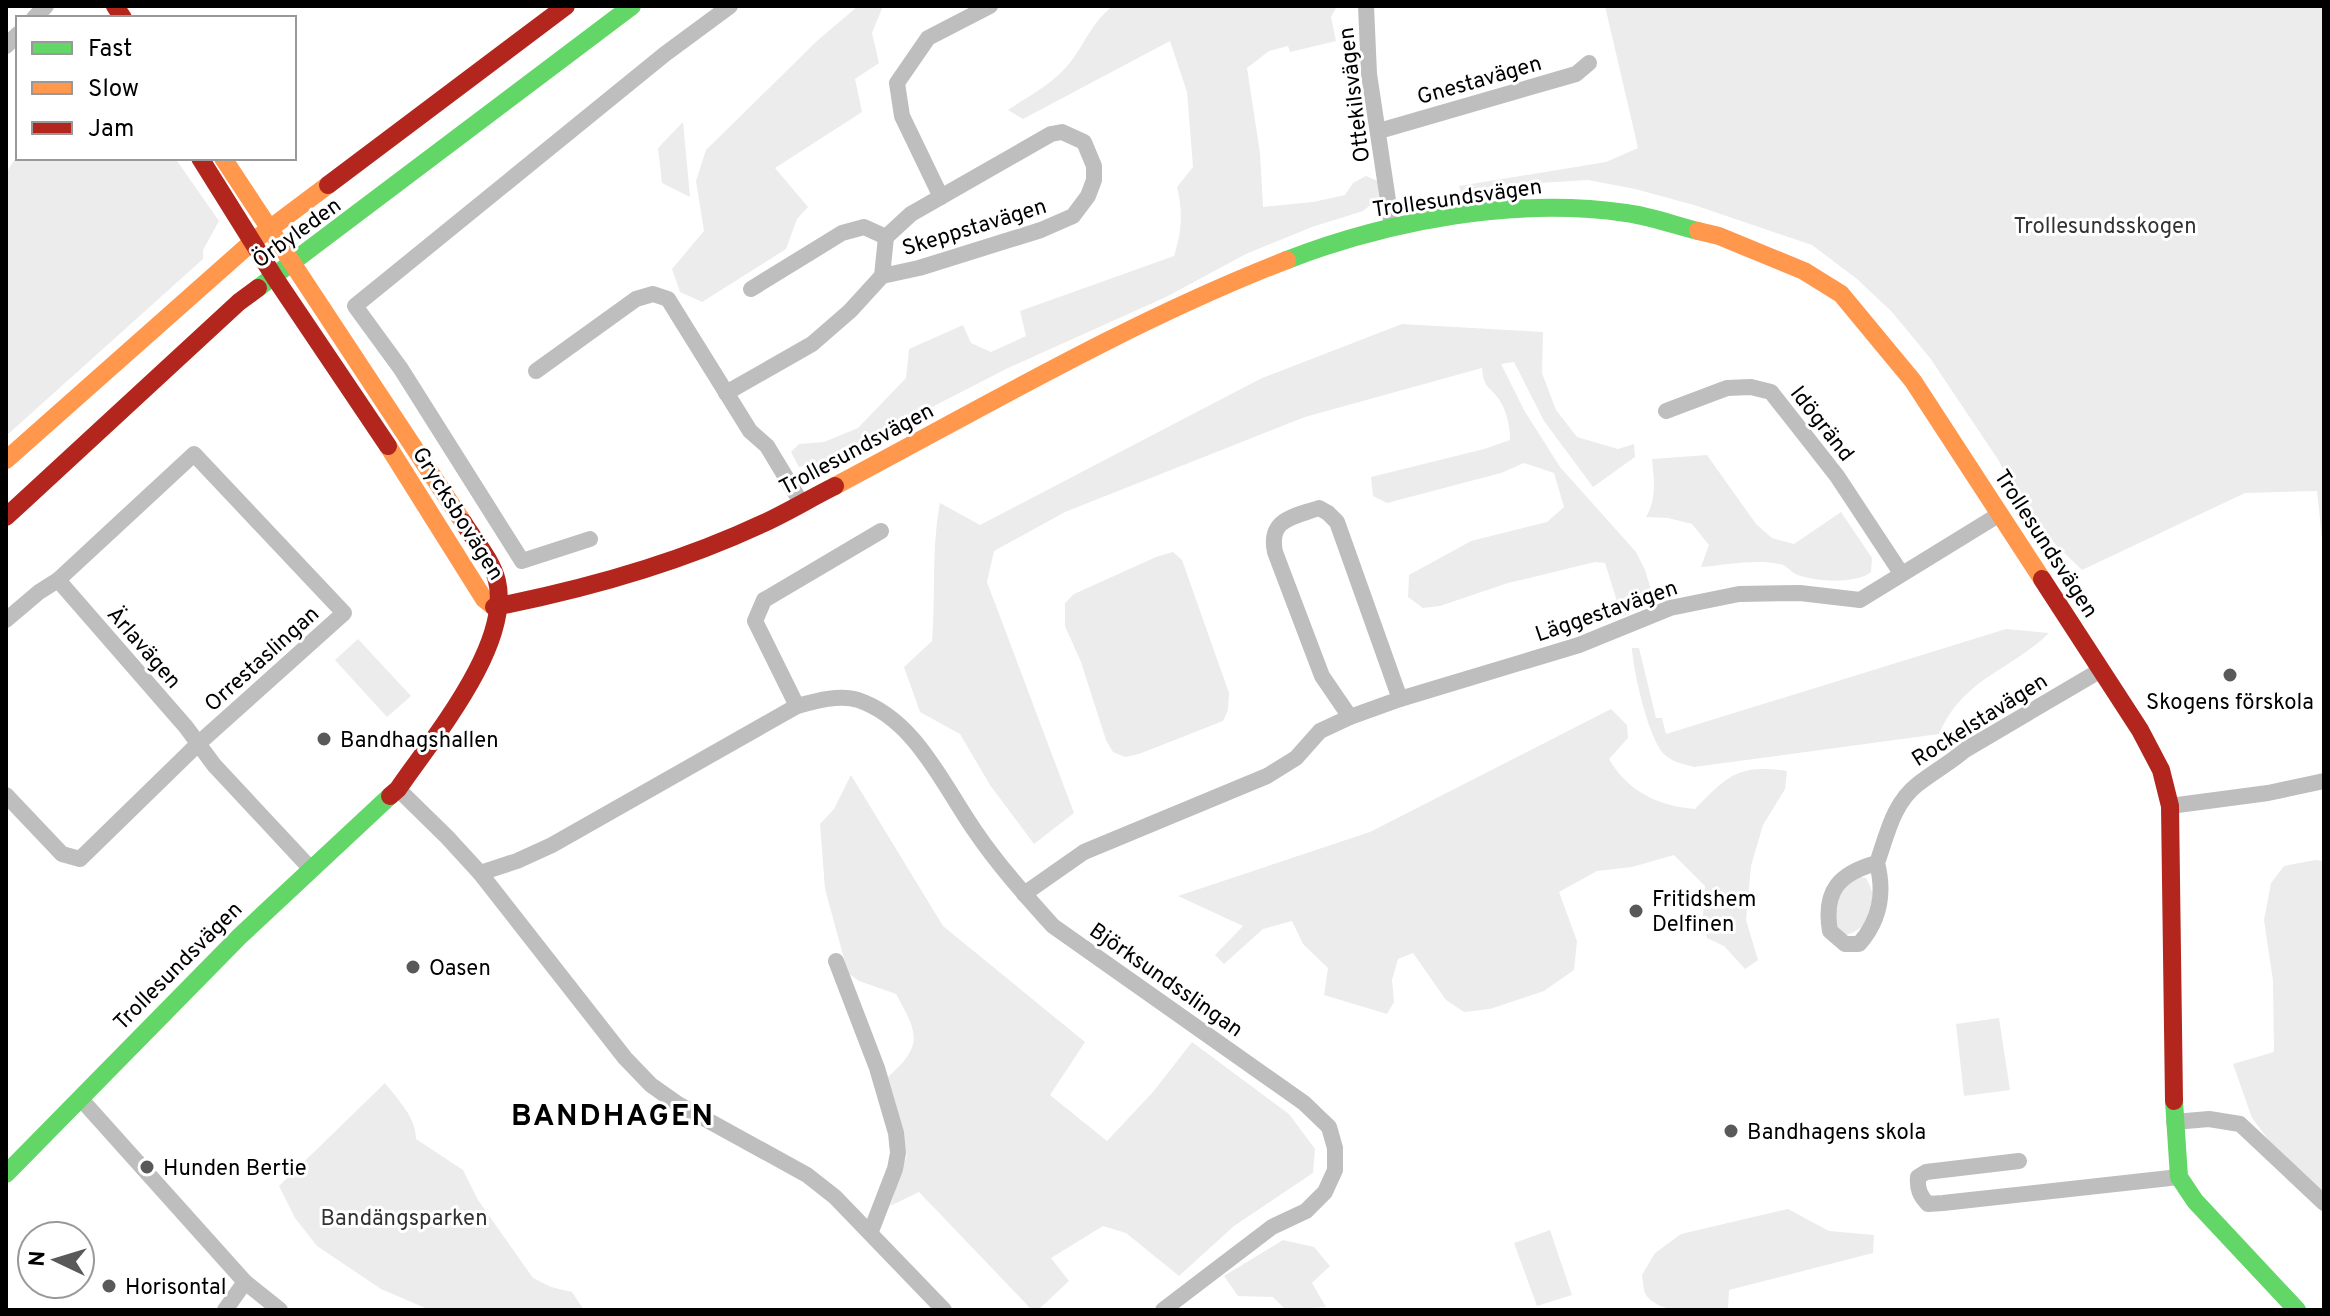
<svg xmlns="http://www.w3.org/2000/svg" width="2330" height="1316" viewBox="0 0 2330 1316" font-family="Overpass,sans-serif">
<style>
.green{fill:#ececec}
.lines{fill:none;stroke-linecap:round;stroke-linejoin:round}
.street{stroke:#bebebe;stroke-width:16}
.fast{stroke:#63d668;stroke-width:18}
.slow{stroke:#ff974d;stroke-width:18}
.jam{stroke:#b3261e;stroke-width:18}
.poi-dot{fill:#595959;stroke:#fff;stroke-width:3}
.labels{text-anchor:middle;stroke-width:6;stroke-linejoin:round;paint-order:stroke}
.street-label{font-size:22px;fill:#000;stroke:#fff}
.park-label{font-size:22px;fill:#333;stroke:#fff}
.poi-label{font-size:22px;fill:#000;stroke:#fff;text-anchor:start}
.district-label{font-size:30px;font-weight:bold;letter-spacing:2px;fill:#000;stroke:#fff}
</style>
<rect width="100%" height="100%" fill="#fff"/>
<g class="green">
<polygon points="858,6 883,6 872,33 879,63 855,79 862,112 775,168 808,207 797,219 786,249 702,302 680,292 672,269 704,231 696,181 706,150 818,40"/>
<path d="M1113,6h224l-6,11 5,24 -46,11 -2,-6 -19,5 -22,17 13,85 3,54 50,-5 32,-7 8,-12 13,-7 12,5 1,17 -16,13 -51,16 -66,27 -80,43 -158,71 -181,93 -28,6 -8,-15 8,-8 25,-2 34,-14 48,-50 3,-29 54,-24 8,18 20,9 35,-16 -6,-25 154,-55c8,-25 9,-44 3,-69l16,-20 -6,-75 -17,-51 -147,78 -15,-9c21,-14 48,-28 64,-50 14,-19 21,-39 41,-54z"/>
<polygon points="1605,6 2324,6 2324,558 2317,491 2245,493 2082,570 2022,512 1999,461 1930,358 1892,312 1857,279 1812,245 1694,205 1635,189 1588,180 1506,185 1461,193 1459,186 1606,162 1638,148"/>
<polygon points="683,122 690,197 662,183 658,148"/>
<polygon points="18,154 18,158 175,158 219,221 203,250 203,259 6,436 6,173"/>
<path d="M1402,324l141,8 -1,41 14,37 21,27 41,12 16,-5 1,13 -42,30 -49,-66 -30,-59 -13,2 23,46 36,57 76,85 9,18 9,29 -32,18 -17,-54 -10,-1 -87,21 -68,23 -17,2 -15,-11 1,-22 62,-34 76,-19 17,-15 -10,-34 -30,-10 -23,10 -114,30 -14,-7 -2,-19 113,-28 26,-9c0,-13 -3,-28 -10,-39 -10,-16 -16,-10 -18,-33l-177,49 -240,95 -71,39 -7,31 87,231 -40,31 -44,-59 -30,-51 -40,-22 -16,-45 28,-26c4,-46 -1,-92 8,-138l40,22 282,-147z"/>
<path d="M1707,455l49,69 16,14 22,6 47,-32 31,46 -1,14c-14,12 -55,10 -73,3 -6,-2 -10,-8 -15,-10 -25,-7 -57,0 -82,2l8,-22 -17,-21 -24,-6 -22,-1c11,-19 8,-36 6,-58z"/>
<polygon points="1173,552 1182,560 1229,693 1228,710 1223,721 1139,754 1125,757 1113,752 1106,740 1081,662 1065,626 1065,603 1074,594 1156,557"/>
<path d="M2006,629l43,4c-40,39 -86,45 -110,101l-245,33c-10,-3 -22,-5 -29,-12 -16,-14 -32,-84 -33,-107h7l17,70h6l4,16z"/>
<polygon points="358,639 411,696 387,717 335,660"/>
<path d="M1611,709l16,16 1,13 -19,21c19,33 50,47 86,50 33,-34 44,-45 92,-38l-2,18 -22,36 -12,41 -5,54 12,40 -13,9 -21,-23 -17,-8 -4,-21 2,-31 -31,-31 -42,12 -35,4 -38,21 18,49 -3,29 -30,21 -54,18 -26,3 -18,-12 -33,-47 -15,6 -6,21 2,22 -7,12 -63,-19 4,-27 -25,-24 -11,-23 -29,8 -39,35 -9,-9 28,-29 -65,-30 192,-64z"/>
<path d="M851,775l92,151 142,116 -35,53 57,46 46,-49 39,-50 97,72 26,35 -2,24 -79,53 -55,50 -53,-43 -23,-7 -52,32 18,23 -31,29h-6l-113,-118 -29,14 17,-51 -20,-77c36,-32 32,-43 9,-84l-37,-13 -11,-8 -23,-84 -5,-65 14,-15z"/>
<polygon points="2315,860 2324,861 2324,1193 2284,1161 2252,1118 2233,1064 2274,1052 2273,981 2264,920 2271,883 2284,866"/>
<path d="M1854,876l12,2c15,25 5,52 -24,58l-6,-4 -2,-29z"/>
<polygon points="1999,1018 2010,1090 1964,1096 1956,1024"/>
<path d="M385,1083c13,17 31,34 31,56l47,31 15,30 55,78 18,9 21,5 12,18h-154l-49,-21 -64,-43 -22,-28 -16,-32z"/>
<path d="M1788,1209l41,22 45,4 -1,18 -144,37 -1,18c-23,4 -67,8 -82,-13 -3,-5 -3,-15 -4,-20l13,-22 26,-19z"/>
<polygon points="1550,1230 1572,1295 1537,1306 1514,1243"/>
<polygon points="1283,1240 1314,1247 1330,1266 1312,1283 1326,1307 1286,1310 1273,1297 1238,1296 1224,1276"/>
</g>
<g class="lines">
<g class="street">
<polyline points="1366,6 1369,74 1392,227"/>
<polyline points="34,18 46,6"/>
<polyline points="6,46 18,34"/>
<polyline points="1379,131 1576,74 1589,63"/>
<polyline points="941,197 902,116 897,83 928,38 990,6"/>
<polyline points="751,289 842,233 864,227 886,237"/>
<polyline points="536,371 636,299 653,294 668,299 750,431 767,446 802,504"/>
<polyline points="726,393 812,344 850,311 882,276 919,268 1041,230 1073,216 1088,196 1094,180 1094,166 1084,142 1062,132 1051,134 911,214 886,237 882,276"/>
<polyline points="1666,411 1727,388 1751,387 1771,392 1837,476 1901,573"/>
<polyline points="590,539 522,561 401,369 355,306 665,54 730,6"/>
<polyline points="58,580 186,727 214,765 311,869"/>
<polyline points="6,620 39,592 58,580 194,454 344,613 199,743 80,859 62,854 6,795"/>
<polyline points="797,706 755,621 764,600 881,531"/>
<path d="M1350,717l-28,-41 -47,-124c-7,-33 18,-35 44,-44l9,5 9,9 63,177"/>
<polyline points="398,789 447,837 480,873 625,1058 651,1085 678,1104 807,1175 835,1197 944,1310"/>
<polyline points="2170,806 2268,793 2324,781"/>
<path d="M1877,863c8,31 3,57 -18,81h-14l-15,-13c-7,-41 10,-58 47,-68 10,-28 16,-60 41,-79 15,-12 32,-21 47,-34l136,-80"/>
<path d="M480,873l37,-12 35,-16 245,-139c18,-5 43,-12 61,-6 57,19 85,85 117,131 23,34 51,65 78,95l251,177 25,24 6,21v22l-10,22 -19,19 -34,16 -109,83"/>
<polyline points="1024,894 1084,852 1267,776 1296,758 1320,731 1350,717 1400,699 1579,645 1670,608 1739,594 1800,593 1860,600 2000,514"/>
<polyline points="836,961 877,1068 896,1133 898,1153 895,1169 871,1231"/>
<polyline points="80,1098 245,1282 225,1310"/>
<polyline points="2174,1122 2209,1119 2240,1124 2324,1203"/>
<path d="M2019,1161l-93,11 -8,5c-1,12 2,19 10,27l15,-1 236,-26"/>
<polyline points="245,1282 280,1310"/>
</g>
<g class="fast">
<path d="M1287,260c103,-40 229,-63 339,-47 24,3 48,12 72,18"/>
<polyline points="258,288 632,6"/>
<polyline points="2174,1101 2179,1177 2195,1201 2297,1310"/>
<polyline points="6,1174 240,936 390,796"/>
</g>
<g class="slow">
<polyline points="223,158 463,522"/>
<polyline points="1698,231 1719,236 1804,271 1841,294 1913,381 2042,579"/>
<polyline points="388,446 484,599 494,607"/>
<polyline points="6,460 252,242 328,185"/>
<path d="M835,486c149,-79 295,-165 452,-226"/>
</g>
<g class="jam">
<polyline points="115,6 123,18"/>
<polyline points="200,158 275,278 388,446"/>
<polyline points="328,185 566,6"/>
<polyline points="6,517 239,302 258,288"/>
<polyline points="2042,579 2140,730 2161,770 2170,806 2174,1101"/>
<path d="M494,607c92,-18 185,-44 270,-84 24,-11 47,-25 71,-37"/>
<path d="M390,796l8,-7c34,-50 114,-144 99,-208 -5,-21 -23,-41 -34,-59"/>
</g>
</g>
<g class="poi-dot">
<circle cx="2230" cy="675" r="8"/>
<circle cx="324" cy="739" r="8"/>
<circle cx="1636" cy="911" r="8"/>
<circle cx="413" cy="967" r="8"/>
<circle cx="1731" cy="1131" r="8"/>
<circle cx="147" cy="1167" r="8"/>
<circle cx="109" cy="1286" r="8"/>
</g>
<g class="labels">
<g class="street-label">
<text transform="translate(1479 79) rotate(-16)" y="8">Gnestavägen</text>
<text transform="translate(1353 95) rotate(-97)" y="8">Ottekilsvägen</text>
<text transform="translate(1457 197) rotate(-8)" y="8">Trollesundsvägen</text>
<text transform="translate(974 226) rotate(-17)" y="8">Skeppstavägen</text>
<text transform="translate(296 232) rotate(-36)" y="8">Örbyleden</text>
<text transform="translate(1823 423) rotate(52)" y="8">Idögränd</text>
<text transform="translate(856 448) rotate(-28)" y="8">Trollesundsvägen</text>
<text transform="translate(459 513) rotate(58)" y="8">Grycksbovägen</text>
<text transform="translate(2047 543) rotate(57)" y="8">Trollesundsvägen</text>
<text transform="translate(1606 610) rotate(-19)" y="8">Läggestavägen</text>
<text transform="translate(145 647) rotate(49)" y="8">Ärlavägen</text>
<text transform="translate(261 658) rotate(-42)" y="8">Orrestaslingan</text>
<text transform="translate(1979 719) rotate(-32)" y="8">Rockelstavägen</text>
<text transform="translate(177 965) rotate(-45)" y="8">Trollesundsvägen</text>
<text transform="translate(1167 979) rotate(35)" y="8">Björksundsslingan</text>
</g>
<g class="park-label">
<text x="2105" y="233">Trollesundsskogen</text>
<text x="404" y="1225">Bandängsparken</text>
</g>
<g class="poi-label">
<text x="2230" y="709" text-anchor="middle">Skogens förskola</text>
<text x="340" y="747">Bandhagshallen</text>
<text x="1652" y="906">Fritidshem<tspan x="1652" dy="25">Delfinen</tspan></text>
<text x="429" y="975">Oasen</text>
<text x="1747" y="1139">Bandhagens skola</text>
<text x="163" y="1175">Hunden Bertie</text>
<text x="125" y="1294">Horisontal</text>
</g>
<g class="district-label">
<text x="613" y="1125">BANDHAGEN</text>
</g>
</g>
<rect width="2330" height="1316" fill="none" stroke="#000000" stroke-width="16"/>
<rect x="16" y="16" width="280" height="144" fill="#ffffff" stroke="#999999" stroke-width="2"/>
<rect x="32" y="42" width="40" height="12" fill="#63d668" stroke="#999999" stroke-width="2"/>
<text x="88" y="56" font-size="24" fill="#000000">Fast</text>
<rect x="32" y="82" width="40" height="12" fill="#ff974d" stroke="#999999" stroke-width="2"/>
<text x="88" y="96" font-size="24" fill="#000000">Slow</text>
<rect x="32" y="122" width="40" height="12" fill="#b3261e" stroke="#999999" stroke-width="2"/>
<text x="88" y="136" font-size="24" fill="#000000">Jam</text>
<g transform="translate(56 1260) rotate(274)"><circle r="38" fill="#ffffff" stroke="#999999" stroke-width="2"/>
<path d="M0-6L14 30L0 20L-14 30Z" fill="#595959"/>
<text y="-12" font-size="22" font-weight="bold" text-anchor="middle" fill="#000000">N</text>
</g>
</svg>
